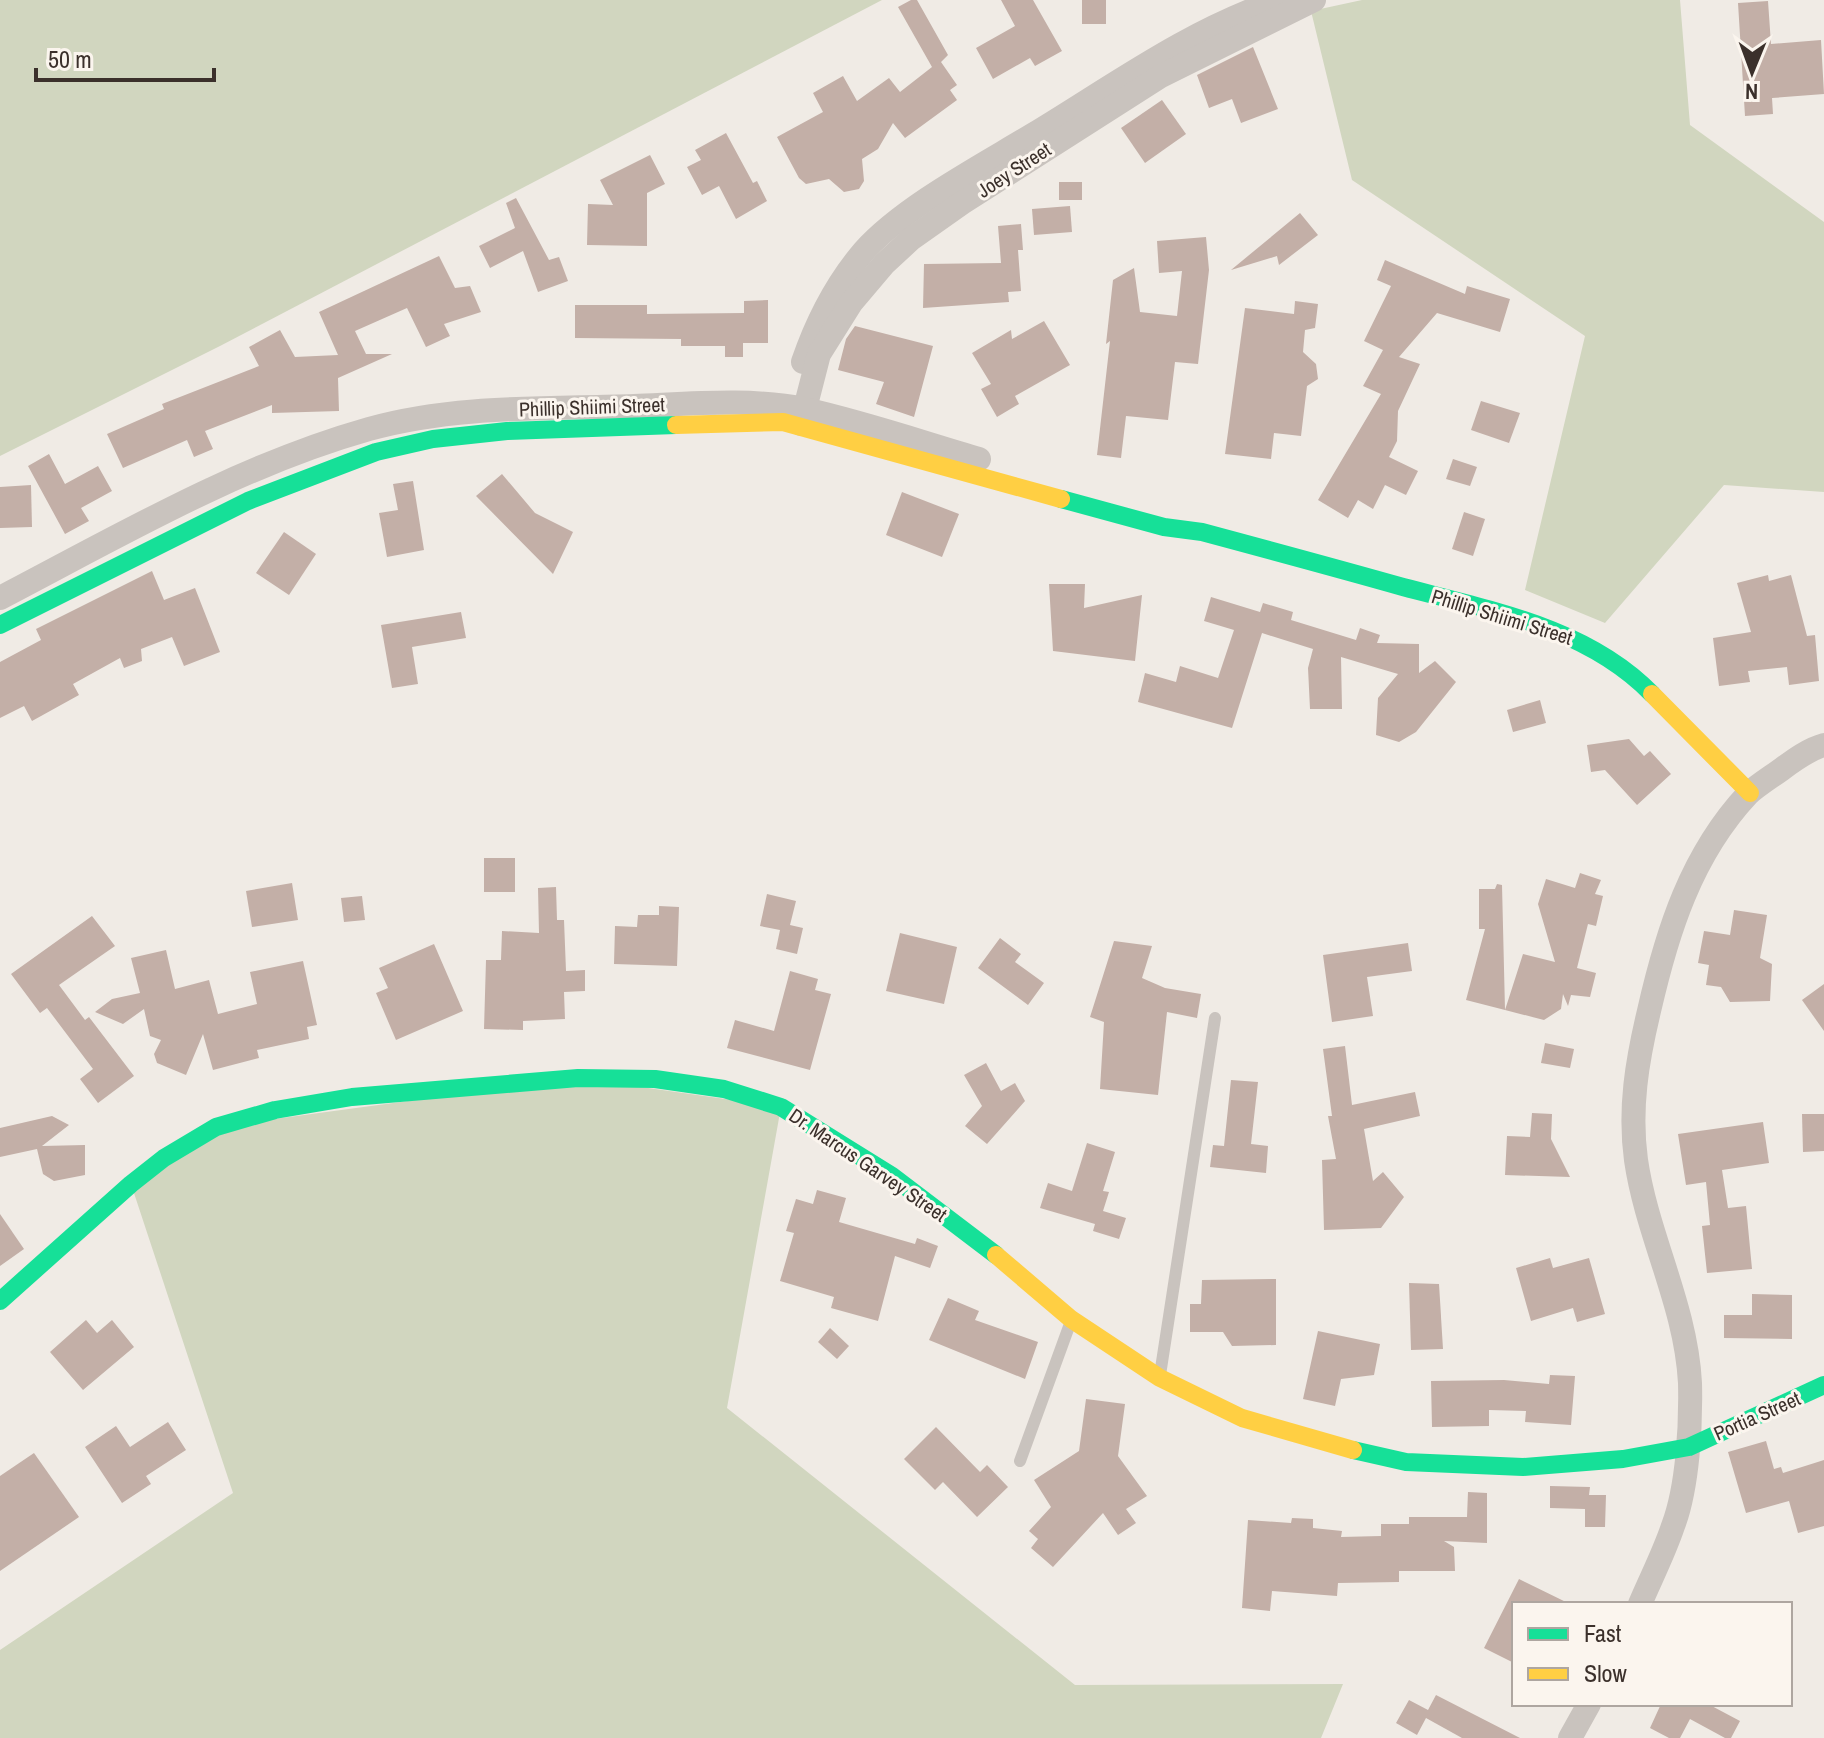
<svg xmlns="http://www.w3.org/2000/svg" width="1824" height="1738" viewBox="0 0 1824 1738" font-family="'Archivo Narrow',sans-serif">
<style>
.green{fill:#d1d6bf}
.building{fill:#c3afa7}
.lines{fill:none;stroke-linecap:round;stroke-linejoin:round}
.lane{stroke:#c9c3be;stroke-width:12}
.street{stroke:#c9c3be;stroke-width:24}
.fast{stroke:#16e098;stroke-width:18}
.slow{stroke:#ffcf43;stroke-width:18}
.labels{text-anchor:middle;stroke-width:6;stroke-linejoin:round;paint-order:stroke}
.street-label{font-size:20px;fill:#3b302b;stroke:#fbf5ee}
</style>
<rect width="100%" height="100%" fill="#f0ebe5"/>
<g class="green">
<polygon points="0,0 882,0 220,346 0,456"/>
<polygon points="1362,0 1680,0 1690,125 1824,222 1824,492 1724,485 1605,623 1525,590 1585,336 1352,180 1311,11"/>
<polygon points="578,1078 781,1107 727,1408 1075,1685 1343,1684 1321,1738 0,1738 0,1650 233,1493 131,1184 216,1127"/>
</g>
<g class="building">
<polygon points="911,0 917,0 948,55 941,62 957,85 950,90 957,100 905,138 893,123 878,149 862,159 864,181 859,189 844,192 829,179 806,184 799,178 777,137 823,112 813,93 843,76 857,101 889,78 900,92 932,67 898,7"/>
<polygon points="1001,0 1033,0 1062,51 1035,66 1030,58 993,79 976,48 1015,26"/>
<rect x="1082" y="0" width="24" height="24"/>
<polygon points="1768,1 1771,44 1821,40 1824,94 1772,98 1773,114 1745,116 1738,3"/>
<polygon points="1253,47 1278,109 1241,123 1232,99 1209,108 1197,75"/>
<polygon points="1162,100 1186,134 1145,163 1121,128"/>
<polygon points="726,133 753,183 757,181 767,201 736,219 719,186 702,195 687,167 701,160 695,150"/>
<polygon points="650,155 665,184 647,193 647,246 587,245 588,204 613,205 600,180"/>
<rect x="1059" y="182" width="23" height="18"/>
<polygon points="516,198 549,260 559,257 568,281 538,292 523,251 490,268 479,246 515,228 506,203"/>
<polygon points="1070,206 1072,232 1034,235 1032,209"/>
<polygon points="1300,213 1318,235 1279,265 1277,256 1231,270"/>
<polygon points="1021,224 1023,250 1018,250 1021,291 1008,292 1009,302 923,308 924,264 1001,263 998,226"/>
<polygon points="1206,237 1209,270 1198,364 1175,362 1168,420 1126,416 1121,458 1097,455 1110,341 1106,344 1113,280 1134,268 1140,312 1177,316 1182,271 1159,273 1157,241"/>
<polygon points="439,256 455,288 470,286 481,312 444,324 450,336 426,347 407,308 355,331 366,354 392,354 338,378 339,411 272,413 272,405 205,431 213,449 194,457 187,440 123,468 107,434 164,409 162,404 259,366 249,347 280,330 295,357 338,355 319,312"/>
<polygon points="1385,260 1465,294 1467,286 1510,299 1500,332 1437,313 1399,357 1420,364 1398,411 1397,441 1389,457 1418,471 1406,495 1385,485 1373,509 1358,500 1348,518 1318,500 1381,394 1363,386 1383,350 1364,341 1391,286 1377,280"/>
<polygon points="768,300 768,343 743,343 743,357 725,357 725,346 681,346 681,339 575,338 575,305 647,305 647,314 744,313 744,301"/>
<polygon points="1295,301 1318,304 1315,328 1305,330 1303,352 1316,364 1318,379 1307,386 1301,436 1274,433 1271,459 1225,454 1245,308 1294,314"/>
<polygon points="1044,321 1070,365 1015,396 1019,404 997,417 981,389 991,384 972,353 1011,330 1012,339"/>
<polygon points="855,326 933,346 914,417 876,404 884,382 838,370 846,339"/>
<polygon points="1481,401 1520,413 1509,443 1471,430"/>
<polygon points="49,454 65,484 98,466 112,491 81,508 89,521 65,534 28,466"/>
<polygon points="1453,459 1477,467 1470,486 1446,479"/>
<polygon points="502,474 535,513 573,532 553,574 476,496"/>
<polygon points="413,481 424,550 387,557 379,513 398,510 393,484"/>
<polygon points="31,485 32,527 0,528 0,487"/>
<polygon points="902,492 959,514 942,557 886,535"/>
<polygon points="1464,512 1485,519 1473,556 1452,549"/>
<polygon points="284,532 316,554 289,595 256,573"/>
<polygon points="152,571 164,600 195,588 220,652 184,666 172,637 141,649 142,661 124,668 120,658 73,684 79,695 32,721 24,706 0,718 0,662 41,640 36,629"/>
<polygon points="1768,575 1769,581 1791,575 1807,636 1815,635 1819,681 1789,685 1787,667 1748,671 1750,682 1719,686 1713,638 1751,632 1737,583"/>
<polygon points="1049,584 1085,584 1084,608 1142,595 1135,661 1053,651"/>
<polygon points="1211,597 1260,612 1263,603 1293,612 1291,620 1356,640 1360,628 1380,635 1377,643 1419,644 1419,673 1435,661 1456,682 1416,732 1399,742 1376,735 1378,698 1398,674 1341,657 1342,709 1310,709 1308,668 1313,649 1262,633 1232,728 1138,702 1145,673 1176,682 1180,666 1218,678 1234,630 1204,621"/>
<polygon points="461,612 466,638 412,647 418,684 392,688 381,625"/>
<polygon points="1540,700 1546,723 1513,732 1507,710"/>
<polygon points="1629,739 1644,756 1650,751 1671,774 1637,805 1605,770 1591,772 1587,745"/>
<rect x="484" y="858" width="31" height="34"/>
<polygon points="1580,873 1601,880 1595,894 1603,896 1596,926 1588,924 1577,968 1596,973 1590,997 1571,995 1568,1006 1563,994 1561,1009 1544,1020 1505,1010 1523,954 1555,962 1538,904 1546,879 1575,888"/>
<polygon points="292,883 298,920 252,927 246,891"/>
<polygon points="1497,884 1502,885 1505,1010 1466,1000 1485,929 1479,929 1479,889 1495,889"/>
<polygon points="556,887 557,920 564,920 566,971 585,970 585,991 564,992 565,1019 523,1021 523,1030 484,1029 486,960 501,960 502,931 539,933 538,888"/>
<polygon points="767,894 796,901 790,925 803,928 797,954 776,949 780,930 760,926"/>
<polygon points="362,896 365,920 344,922 341,898"/>
<polygon points="659,906 679,907 677,966 614,964 615,926 637,927 638,915 659,915"/>
<polygon points="1734,910 1767,915 1760,958 1772,964 1770,1001 1730,1002 1721,987 1706,985 1709,965 1698,963 1704,931 1730,935"/>
<polygon points="92,916 115,946 59,985 85,1020 89,1017 134,1076 98,1103 80,1079 93,1069 47,1008 40,1013 11,974"/>
<polygon points="900,933 957,947 944,1004 886,991"/>
<polygon points="1000,938 1021,954 1015,962 1044,983 1028,1005 978,968"/>
<polygon points="1114,941 1152,946 1142,978 1165,988 1201,994 1197,1018 1167,1012 1158,1095 1100,1089 1104,1022 1090,1017"/>
<polygon points="1408,943 1412,971 1367,977 1373,1016 1332,1022 1323,955"/>
<polygon points="434,944 463,1011 396,1040 376,993 388,988 379,968"/>
<polygon points="166,950 175,989 209,980 218,1014 257,1004 250,972 303,961 317,1025 307,1027 309,1039 257,1050 259,1058 213,1070 203,1034 186,1075 157,1063 154,1054 161,1040 150,1036 144,1009 123,1024 95,1012 112,999 140,993 131,958"/>
<polygon points="790,971 818,979 815,990 831,994 810,1070 727,1048 735,1020 774,1031"/>
<polygon points="1824,984 1824,1031 1802,1000"/>
<polygon points="1545,1043 1574,1049 1570,1068 1541,1063"/>
<polygon points="1345,1046 1352,1105 1415,1092 1420,1116 1364,1129 1373,1181 1383,1172 1404,1197 1381,1228 1324,1230 1322,1160 1336,1159 1328,1116 1332,1116 1323,1049"/>
<polygon points="986,1063 1001,1091 1015,1083 1025,1101 987,1144 965,1126 982,1106 964,1075"/>
<polygon points="1231,1080 1258,1082 1251,1144 1268,1146 1266,1173 1210,1167 1213,1145 1224,1146"/>
<polygon points="1532,1113 1552,1114 1551,1139 1570,1177 1505,1175 1507,1136 1530,1137"/>
<polygon points="1802,1114 1824,1114 1824,1151 1803,1152"/>
<polygon points="52,1116 69,1125 42,1146 85,1145 85,1175 54,1181 43,1174 37,1149 0,1157 0,1128"/>
<polygon points="1763,1122 1769,1163 1722,1170 1728,1208 1746,1206 1752,1269 1707,1273 1702,1226 1710,1225 1706,1182 1686,1185 1678,1134"/>
<polygon points="1087,1143 1115,1152 1103,1191 1109,1192 1103,1211 1126,1218 1119,1239 1093,1231 1095,1224 1040,1208 1048,1183 1072,1191"/>
<polygon points="817,1190 846,1198 839,1222 915,1244 917,1238 938,1246 930,1268 895,1256 878,1321 831,1308 834,1297 780,1281 794,1233 786,1231 796,1199 813,1204"/>
<polygon points="0,1214 24,1249 0,1266"/>
<polygon points="1550,1258 1553,1268 1589,1258 1605,1314 1577,1322 1573,1308 1531,1321 1516,1268"/>
<polygon points="1276,1279 1276,1345 1232,1346 1223,1332 1190,1332 1190,1304 1201,1304 1202,1280"/>
<polygon points="1409,1283 1439,1284 1443,1349 1411,1350"/>
<polygon points="1752,1294 1792,1295 1792,1339 1724,1338 1724,1315 1752,1315"/>
<polygon points="948,1298 979,1311 975,1320 1038,1342 1025,1379 929,1340"/>
<polygon points="86,1320 97,1333 112,1320 134,1347 83,1390 50,1352"/>
<polygon points="830,1328 849,1346 837,1359 818,1342"/>
<polygon points="1318,1331 1380,1344 1374,1375 1341,1379 1335,1406 1303,1399"/>
<polygon points="1550,1375 1575,1376 1571,1425 1525,1422 1526,1411 1489,1410 1489,1426 1432,1427 1431,1381 1504,1380 1549,1384"/>
<polygon points="1086,1399 1125,1404 1118,1456 1147,1496 1126,1509 1136,1523 1118,1535 1103,1513 1053,1567 1031,1548 1038,1539 1029,1531 1051,1507 1034,1480 1079,1451"/>
<polygon points="168,1422 186,1450 146,1476 151,1484 122,1503 85,1447 116,1426 130,1447"/>
<polygon points="936,1427 980,1472 987,1465 1008,1487 977,1517 943,1482 935,1490 904,1459"/>
<polygon points="1766,1441 1774,1469 1781,1467 1783,1473 1824,1460 1824,1526 1798,1533 1789,1501 1746,1513 1728,1452"/>
<polygon points="34,1453 79,1517 0,1571 0,1476"/>
<polygon points="1550,1486 1590,1487 1589,1495 1606,1495 1605,1527 1585,1527 1585,1509 1550,1508"/>
<polygon points="1468,1492 1487,1493 1487,1543 1444,1541 1454,1547 1455,1571 1399,1571 1399,1582 1338,1583 1337,1596 1272,1591 1270,1611 1242,1608 1248,1520 1291,1523 1292,1518 1313,1519 1313,1528 1342,1531 1341,1537 1381,1536 1381,1524 1409,1524 1409,1517 1467,1517"/>
<polygon points="1519,1579 1570,1604 1514,1604 1514,1663 1484,1648"/>
<polygon points="1436,1695 1520,1738 1462,1738 1426,1718 1417,1735 1396,1723 1409,1700 1428,1710"/>
<polygon points="1661,1704 1708,1704 1740,1721 1731,1738 1725,1738 1690,1719 1680,1738 1669,1738 1650,1728"/>
</g>
<g class="lines">
<g class="lane">
<polyline points="1160,1375 1215,1018"/>
<polyline points="1020,1461 1071,1321"/>
</g>
<g class="street">
<path d="M803,362c14,-41 32,-77 61,-111 39,-44 119,-86 170,-117 81,-49 154,-103 245,-134"/>
<polyline points="801,424 819,354 851,303 884,264 911,239 962,203 1161,76 1314,0"/>
<path d="M0,598c119,-62 238,-132 369,-169 85,-24 178,-20 265,-23 53,-2 119,-8 170,3 59,13 117,33 175,50"/>
<path d="M1640,1604c11,-26 24,-51 33,-78 15,-39 18,-102 17,-143 -4,-78 -43,-147 -54,-223 -7,-51 1,-99 13,-149 18,-79 42,-156 99,-217 10,-9 23,-17 34,-25 12,-9 27,-20 42,-24"/>
<polyline points="1570,1738 1589,1704"/>
</g>
<g class="fast">
<path d="M1061,499l103,28 38,5c67,18 134,36 201,55 87,23 184,40 249,107"/>
<polyline points="0,625 248,501 376,452 433,439 507,431 676,425"/>
<polyline points="0,1301 131,1184 164,1158 216,1127 275,1110 352,1097 578,1078 655,1079 724,1089 781,1107 892,1176 996,1255"/>
<polyline points="1353,1450 1406,1462 1523,1467 1623,1459 1689,1447 1824,1385"/>
</g>
<g class="slow">
<polyline points="676,425 783,422 1061,499"/>
<polyline points="1652,694 1750,793"/>
<polyline points="996,1255 1071,1319 1160,1378 1242,1418 1353,1450"/>
</g>
</g>
<g class="labels">
<g class="street-label">
<text transform="translate(1014 170) rotate(-33)" y="7">Joey Street</text>
<text transform="translate(592 407) rotate(-2)" y="7">Phillip Shiimi Street</text>
<text transform="translate(1502 617) rotate(17)" y="7">Phillip Shiimi Street</text>
<text transform="translate(868 1165) rotate(34)" y="7">Dr. Marcus Garvey Street</text>
<text transform="translate(1757 1416) rotate(-24)" y="7">Portia Street</text>
</g>
</g>
<rect x="1512" y="1602" width="280" height="104" fill="#fbf5ee" stroke="#aea6a0" stroke-width="2"/>
<rect x="1528" y="1628" width="40" height="12" fill="#16e098" stroke="#aea6a0" stroke-width="2"/>
<text x="1584" y="1642" font-size="24" fill="#3b302b">Fast</text>
<rect x="1528" y="1668" width="40" height="12" fill="#ffcf43" stroke="#aea6a0" stroke-width="2"/>
<text x="1584" y="1682" font-size="24" fill="#3b302b">Slow</text>
<g transform="translate(1752 72) rotate(181)" stroke="#fbf5ee" stroke-width="6" paint-order="stroke">
<path d="M0-6L14 30L0 20L-14 30Z" fill="#3b302b"/>
<text y="-12" font-size="22" font-weight="bold" text-anchor="middle" fill="#3b302b">N</text>
</g>
<path d="M36 68v12h178v-12" fill="none" stroke="#3b302b" stroke-width="4"/>
<text x="48" y="68" font-size="24" fill="#3b302b" stroke="#fbf5ee" stroke-width="6" paint-order="stroke">50 m</text>
</svg>
